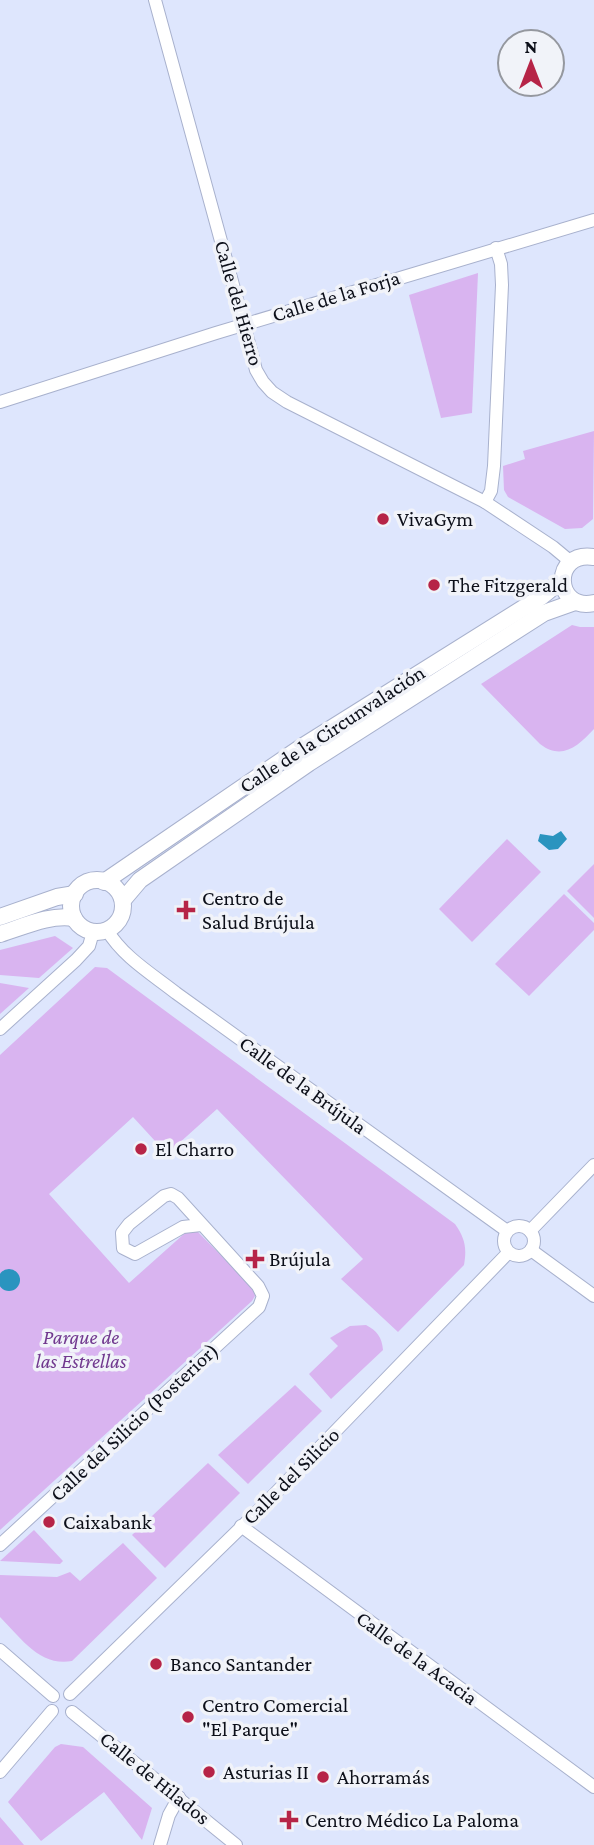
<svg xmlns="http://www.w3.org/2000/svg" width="594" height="1845" viewBox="0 0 594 1845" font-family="'Crimson Pro',serif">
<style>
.green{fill:#d9b4f0}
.water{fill:#2a94bf}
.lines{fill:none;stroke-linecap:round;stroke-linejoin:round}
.minor-casing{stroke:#a8b1cd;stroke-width:14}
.tertiary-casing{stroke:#a8b1cd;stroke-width:18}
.minor{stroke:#fff;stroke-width:12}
.tertiary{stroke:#fff;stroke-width:16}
.poi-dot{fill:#b62447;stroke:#f1f3f9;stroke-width:2.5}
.labels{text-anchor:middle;stroke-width:7;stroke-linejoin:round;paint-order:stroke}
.street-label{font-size:21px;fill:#0c0f19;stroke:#f1f3f9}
.poi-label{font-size:21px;fill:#0c0f19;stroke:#f1f3f9;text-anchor:start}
.park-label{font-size:21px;font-style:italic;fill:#71398f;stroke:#f1f3f9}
</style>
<rect width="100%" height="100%" fill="#dee6fd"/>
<g class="green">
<polygon points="478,273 472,413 441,418 409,295"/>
<polygon points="594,431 593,519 582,528 565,529 508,497 504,490 503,466 525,459 523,451"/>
<path d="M572,625l8,2h14v102c-16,17 -32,32 -54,15l-59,-60z"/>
<polygon points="507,839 541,872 472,942 439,909"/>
<polygon points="594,864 594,918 567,891"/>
<polygon points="564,894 594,923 594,930 529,996 495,964"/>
<polygon points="55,936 73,948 39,978 0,975 0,950"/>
<path d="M95,967l12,1 348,256c10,14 12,24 9,41l-66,67 -57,-53 22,-20 -146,-150 -50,45 -34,-37 -84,77 80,89 56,-50 11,-3 58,59 1,7 -3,5 -252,229v-475z"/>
<polygon points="0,983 29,988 0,1014"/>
<path d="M366,1325c11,6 16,12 17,25l-52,49 -22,-25 29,-28 -8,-8 20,-12z"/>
<polygon points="295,1385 322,1411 248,1484 218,1455"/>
<polygon points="208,1463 240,1493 165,1568 132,1535"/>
<polygon points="34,1530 63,1561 60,1564 0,1561"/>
<path d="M123,1543l34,35 -85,83c-32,6 -51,-23 -72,-44v-42l57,2 13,-5 10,9z"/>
<polygon points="61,1744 83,1747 152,1808 142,1840 104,1792 41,1841 8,1802 55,1747"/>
<polygon points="0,1817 24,1845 0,1845"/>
</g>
<g class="water">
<polygon points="561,831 567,839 558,849 549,850 538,841 540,834 553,836"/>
<circle cx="9" cy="1280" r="11"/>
</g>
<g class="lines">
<defs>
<g id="minor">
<polyline points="155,0 250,347 256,370 263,382 272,392 287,402 485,502 553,547 571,562"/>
<polyline points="0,402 216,333 594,220"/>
<polyline points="485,502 491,491 494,466 502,285 501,264 496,248"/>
<path d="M107,930c16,27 45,44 69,63l331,238"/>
<polyline points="0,1029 76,960 89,946 93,932"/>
<circle cx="519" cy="1241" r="15"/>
<polyline points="530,1231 594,1165"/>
<polyline points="531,1250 594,1296"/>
<polyline points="241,1526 594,1787"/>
<polyline points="0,1545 259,1307 263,1296 258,1286 178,1198 171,1194 164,1196 129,1224 122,1233 123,1248 135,1254 183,1227 201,1225"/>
<polyline points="0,1650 53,1696"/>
<polyline points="70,1694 262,1507 508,1253"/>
<polyline points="72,1712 236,1845"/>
<polyline points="0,1772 52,1711"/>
<polyline points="160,1845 169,1815 179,1797"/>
</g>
<g id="tertiary">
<path d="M594,557c-43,-7 -40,55 0,46"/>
<circle cx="97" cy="906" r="26"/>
<polyline points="104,882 300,748 541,597 562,580"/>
<polyline points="123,900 140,880 309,763 544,613 575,602"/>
<polyline points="0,917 57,897 75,894"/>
<path d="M0,934c23,-7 49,-20 74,-16"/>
</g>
</defs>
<use href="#minor" class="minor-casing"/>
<use href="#tertiary" class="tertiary-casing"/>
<use href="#minor" class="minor"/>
<use href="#tertiary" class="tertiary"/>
</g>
<g class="poi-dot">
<circle cx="383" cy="519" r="7"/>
<circle cx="434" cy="585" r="7"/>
<path d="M182.5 899.5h7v7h7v7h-7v7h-7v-7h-7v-7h7z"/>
<circle cx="141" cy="1149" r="7"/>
<path d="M251.5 1248.5h7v7h7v7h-7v7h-7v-7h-7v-7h7z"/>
<circle cx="49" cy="1522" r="7"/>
<circle cx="156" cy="1664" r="7"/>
<circle cx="188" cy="1717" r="7"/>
<circle cx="209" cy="1772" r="7"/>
<circle cx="323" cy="1777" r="7"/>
<path d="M285.5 1809.5h7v7h7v7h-7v7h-7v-7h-7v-7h7z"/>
</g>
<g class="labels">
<g class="street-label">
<text transform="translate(336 296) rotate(-17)" y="7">Calle de la Forja</text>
<text transform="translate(239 303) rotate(74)" y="7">Calle del Hierro</text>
<text transform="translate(332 729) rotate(-33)" y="7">Calle de la Circunvalación</text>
<text transform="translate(303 1085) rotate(36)" y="7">Calle de la Brújula</text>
<text transform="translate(134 1422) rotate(-43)" y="7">Calle del Silicio (Posterior)</text>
<text transform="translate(291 1476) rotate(-45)" y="7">Calle del Silicio</text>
<text transform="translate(417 1658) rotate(36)" y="7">Calle de la Acacia</text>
<text transform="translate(155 1778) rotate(39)" y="7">Calle de Hilados</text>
</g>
<g class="poi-label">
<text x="397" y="526">VivaGym</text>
<text x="448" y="592">The Fitzgerald</text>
<text x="202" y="905">Centro de<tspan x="202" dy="24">Salud Brújula</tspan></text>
<text x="155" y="1156">El Charro</text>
<text x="269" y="1266">Brújula</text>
<text x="63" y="1529">Caixabank</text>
<text x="170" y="1671">Banco Santander</text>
<text x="202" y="1712">Centro Comercial<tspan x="202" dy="24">"El Parque"</tspan></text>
<text x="223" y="1779">Asturias II</text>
<text x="337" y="1784">Ahorramás</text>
<text x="305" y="1827">Centro Médico La Paloma</text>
</g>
<g class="park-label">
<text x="81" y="1344">Parque de<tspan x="81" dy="24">las Estrellas</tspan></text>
</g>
</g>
<g transform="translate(531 63)"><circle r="33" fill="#f1f3f9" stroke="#95989f" stroke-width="2"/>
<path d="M0-5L12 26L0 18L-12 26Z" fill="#b62447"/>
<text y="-10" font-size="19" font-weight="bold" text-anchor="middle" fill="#0c0f19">N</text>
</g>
</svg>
